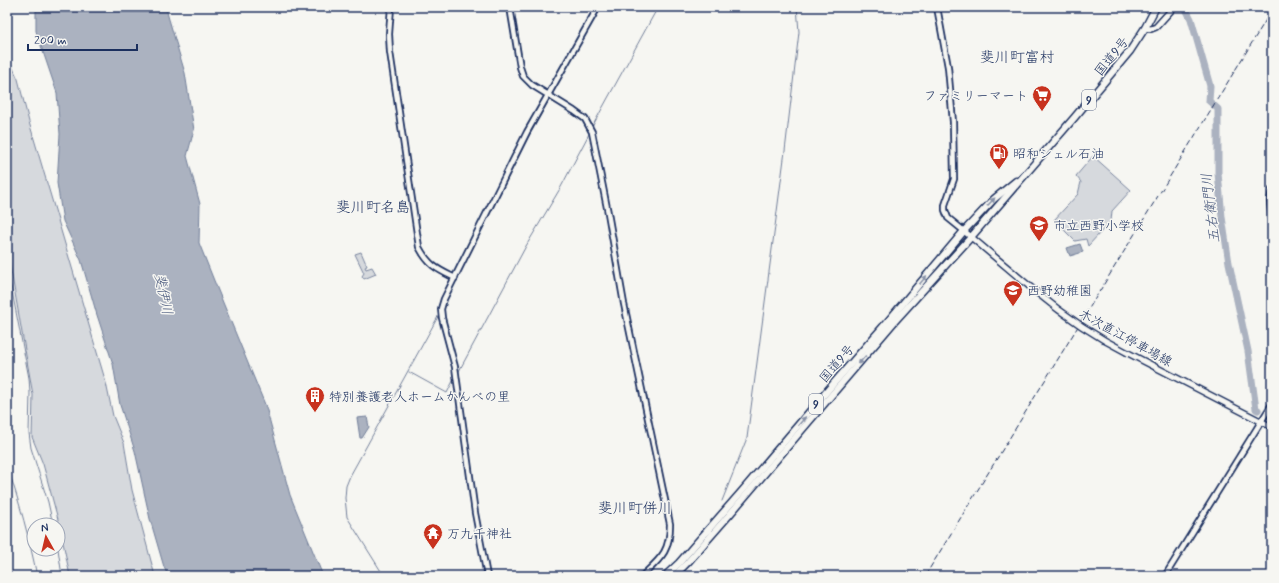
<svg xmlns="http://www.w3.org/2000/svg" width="1279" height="583" viewBox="0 0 1279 583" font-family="Mynerve,'Klee One',sans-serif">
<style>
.green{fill:#d6d9dd;stroke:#78849e}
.water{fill:#abb2c0;stroke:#717e99}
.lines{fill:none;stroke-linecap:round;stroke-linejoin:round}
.stream{stroke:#717e99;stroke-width:1}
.river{stroke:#abb2c0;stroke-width:7}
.tertiary-casing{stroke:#1b2f5e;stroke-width:8}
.secondary-casing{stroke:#1b2f5e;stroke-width:8}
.trunk-casing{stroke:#1b2f5e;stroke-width:9}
.tertiary{stroke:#f6f6f2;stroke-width:4.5}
.secondary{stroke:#f6f6f2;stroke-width:5}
.trunk{stroke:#f6f6f2;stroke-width:6}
.rail{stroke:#1b2f5e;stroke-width:1;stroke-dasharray:6 3;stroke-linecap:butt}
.secondary-bridge-casing{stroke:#1b2f5e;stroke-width:8;stroke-linecap:butt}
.secondary-bridge{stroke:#f6f6f2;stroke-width:5}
.oneway{fill:#8892a8}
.labels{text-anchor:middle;stroke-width:3;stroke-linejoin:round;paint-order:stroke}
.shield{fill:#f6f6f2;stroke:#5d6b8a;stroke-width:1}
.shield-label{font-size:12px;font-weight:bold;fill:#1b2f5e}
.street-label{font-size:13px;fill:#1b2f5e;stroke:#f6f6f2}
.poi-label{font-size:13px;fill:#1b2f5e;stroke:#f6f6f2;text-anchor:start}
.water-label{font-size:14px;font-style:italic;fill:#46567b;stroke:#f6f6f2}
.quarter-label{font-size:15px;fill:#1b2f5e;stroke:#f6f6f2}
</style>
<rect width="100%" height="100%" fill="#f6f6f2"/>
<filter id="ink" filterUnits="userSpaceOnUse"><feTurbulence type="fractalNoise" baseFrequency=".025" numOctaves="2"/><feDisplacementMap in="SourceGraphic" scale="8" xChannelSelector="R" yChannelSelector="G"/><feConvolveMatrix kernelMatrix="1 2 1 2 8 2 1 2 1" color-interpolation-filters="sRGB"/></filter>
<g filter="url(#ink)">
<g class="green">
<polygon points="7,50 12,66 18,79 29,122 106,383 113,416 124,443 132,490 155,576 70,576 59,523 43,464 32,437 33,395 7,248"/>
<polygon points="1093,156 1131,190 1112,211 1111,221 1088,246 1086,239 1075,241 1054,220 1078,194 1081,182 1076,176"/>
<polygon points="361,252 367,266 365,267 366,269 372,267 376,274 364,279 362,276 364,273 355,254"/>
</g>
<g class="water">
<polygon points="36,7 166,7 168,16 185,73 194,130 187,156 200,204 199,243 217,288 266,407 290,495 323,576 168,576 164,567 150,519 135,451 120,405 113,364 97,315 81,260 63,221 57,183 60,134 57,93 36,31"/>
<polygon points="1080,244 1083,252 1070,256 1067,248"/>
<polygon points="367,417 369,427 362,438 360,438 357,418"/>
</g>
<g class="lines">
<g class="stream">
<polyline points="551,95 601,7"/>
<polyline points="592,127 658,7"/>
<polyline points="7,266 29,378 30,393 29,433 31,448 48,502 53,525"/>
<polyline points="445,303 528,138 550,98"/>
<polyline points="409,372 447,393 454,379"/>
<polyline points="458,373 526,246 561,187 590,132"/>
<path d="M7,466c13,37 22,72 30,110"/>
<polyline points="722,501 747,438 785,151 799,32 797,7"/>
<polyline points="58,549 62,576"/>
<polyline points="384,576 347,517 345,498 346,486 350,476 440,313"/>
</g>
<g class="river">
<polyline points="1185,7 1191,19 1210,86 1209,101 1218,109 1218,173 1222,217 1229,263 1248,351 1256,409 1258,410"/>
<polyline points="1271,418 1272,419"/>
</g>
<defs>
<g id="tertiary">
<path d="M391,7l-2,27 1,18 29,195c10,19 18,22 36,31"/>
<path d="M510,7l10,60 3,9 9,9 42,26 11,8 7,13 16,81 16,91 46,220c0,28 -9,34 -28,52"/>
<polyline points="937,7 948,67 953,122 954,179 945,205 945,210 948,218 964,231"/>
<polyline points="1272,190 1270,201 1272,223"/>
<polyline points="487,576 475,513 455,367 442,318 441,309 444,299 527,132 598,7"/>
<polyline points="1165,576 1272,404"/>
</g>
<g id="secondary">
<polyline points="1145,28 1151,29 1156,27 1174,7"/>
<polyline points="964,231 1035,291"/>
<polyline points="1128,353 1272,427"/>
</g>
<g id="trunk">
<polyline points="665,576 679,563 743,490 834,383 889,320 964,231 994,199 1016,181"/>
<polyline points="674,576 688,562 730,514 894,322 972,236 1074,118 1130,51 1145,28 1156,7"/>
</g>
</defs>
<use href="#tertiary" class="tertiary-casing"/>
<use href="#secondary" class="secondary-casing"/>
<use href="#trunk" class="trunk-casing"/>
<use href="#tertiary" class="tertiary"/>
<use href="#secondary" class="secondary"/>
<use href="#trunk" class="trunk"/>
<polyline class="rail" points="925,576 1272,10"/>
<defs>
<path id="secondary-bridge" d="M1035,291c30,25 57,44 93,62"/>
</defs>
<use href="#secondary-bridge" class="secondary-bridge-casing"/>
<use href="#secondary-bridge" class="secondary-bridge"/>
</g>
<defs><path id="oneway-solid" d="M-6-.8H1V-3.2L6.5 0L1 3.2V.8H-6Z"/></defs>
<g class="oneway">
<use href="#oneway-solid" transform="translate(991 202) rotate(-46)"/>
<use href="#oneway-solid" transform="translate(923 280) rotate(-50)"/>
<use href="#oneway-solid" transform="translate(862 360) rotate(130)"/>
<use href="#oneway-solid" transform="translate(802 421) rotate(-50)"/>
</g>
</g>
<defs>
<symbol id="supermarket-pin" viewBox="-11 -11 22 30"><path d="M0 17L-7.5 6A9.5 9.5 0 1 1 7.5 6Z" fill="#c8321e" stroke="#f6f6f2"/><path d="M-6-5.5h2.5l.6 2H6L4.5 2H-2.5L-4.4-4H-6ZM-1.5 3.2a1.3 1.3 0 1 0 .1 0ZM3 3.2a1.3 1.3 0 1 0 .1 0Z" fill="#fff"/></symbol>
<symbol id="fuel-pin" viewBox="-11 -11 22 30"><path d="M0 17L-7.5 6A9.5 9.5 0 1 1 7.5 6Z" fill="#c8321e" stroke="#f6f6f2"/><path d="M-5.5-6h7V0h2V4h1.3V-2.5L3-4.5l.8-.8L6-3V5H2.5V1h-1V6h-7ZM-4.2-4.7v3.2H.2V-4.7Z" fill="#fff"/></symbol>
<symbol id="school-pin" viewBox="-11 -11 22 30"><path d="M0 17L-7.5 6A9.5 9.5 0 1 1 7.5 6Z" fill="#c8321e" stroke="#f6f6f2"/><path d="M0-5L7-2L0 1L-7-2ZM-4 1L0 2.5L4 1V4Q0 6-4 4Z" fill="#fff"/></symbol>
<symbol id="building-pin" viewBox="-11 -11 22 30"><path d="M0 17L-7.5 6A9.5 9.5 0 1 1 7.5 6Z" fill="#c8321e" stroke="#f6f6f2"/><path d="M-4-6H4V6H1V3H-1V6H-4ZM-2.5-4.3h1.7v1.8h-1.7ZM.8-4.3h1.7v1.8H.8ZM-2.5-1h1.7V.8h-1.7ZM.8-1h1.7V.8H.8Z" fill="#fff"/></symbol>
<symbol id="temple-pin" viewBox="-11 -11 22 30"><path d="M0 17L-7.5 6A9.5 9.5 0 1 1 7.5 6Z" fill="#c8321e" stroke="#f6f6f2"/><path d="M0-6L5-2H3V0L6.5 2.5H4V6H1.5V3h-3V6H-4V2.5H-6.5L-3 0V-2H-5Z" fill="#fff"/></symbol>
</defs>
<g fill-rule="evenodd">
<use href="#supermarket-pin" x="1031" y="84" width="22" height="30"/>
<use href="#fuel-pin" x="988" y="142" width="22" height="30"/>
<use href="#school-pin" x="1028" y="214" width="22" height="30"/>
<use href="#school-pin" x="1002" y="279" width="22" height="30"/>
<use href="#building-pin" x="304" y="385" width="22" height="30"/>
<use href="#temple-pin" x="422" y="522" width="22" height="30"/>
</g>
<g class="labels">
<g class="shield">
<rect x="1082" y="90" width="14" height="20" rx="3"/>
<rect x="809" y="394" width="14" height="20" rx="3"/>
</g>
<g class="shield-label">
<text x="1089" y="104">9</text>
<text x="816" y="408">9</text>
</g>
<g class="street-label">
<text transform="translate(1111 56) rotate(-51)" y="5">国道9号</text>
<text transform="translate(1126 337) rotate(29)" y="5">木次直江停車場線</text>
<text transform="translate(836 363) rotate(-49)" y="5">国道9号</text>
</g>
<g class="poi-label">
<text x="1028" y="100" text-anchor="end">ファミリーマート</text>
<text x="1013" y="158">昭和シェル石油</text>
<text x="1053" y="230">市立西野小学校</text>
<text x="1027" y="295">西野幼稚園</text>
<text x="329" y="401">特別養護老人ホームかんべの里</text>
<text x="447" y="538">万九千神社</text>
</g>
<g class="water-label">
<text transform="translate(1210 208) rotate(-97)" y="5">五右衛門川</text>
<text transform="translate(164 294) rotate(78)" y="5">斐伊川</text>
</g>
<g class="quarter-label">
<text x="1017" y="62">斐川町富村</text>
<text x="373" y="212">斐川町名島</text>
<text x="635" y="513">斐川町併川</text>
</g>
</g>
<rect width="1279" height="583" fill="none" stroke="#f6f6f2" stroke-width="24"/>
<rect x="12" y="12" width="1255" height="559" fill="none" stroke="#1b2f5e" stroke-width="1.5" filter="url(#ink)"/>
<g transform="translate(46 537) rotate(352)"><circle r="19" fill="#f6f6f2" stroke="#9ea6b7"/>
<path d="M0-3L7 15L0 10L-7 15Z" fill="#c8321e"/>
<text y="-6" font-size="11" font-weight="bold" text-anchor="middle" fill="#1b2f5e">N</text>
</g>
<path d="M28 44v6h109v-6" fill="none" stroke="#1b2f5e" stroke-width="2"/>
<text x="34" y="44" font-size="12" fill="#1b2f5e" stroke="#f6f6f2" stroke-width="3" paint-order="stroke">200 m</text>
</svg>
